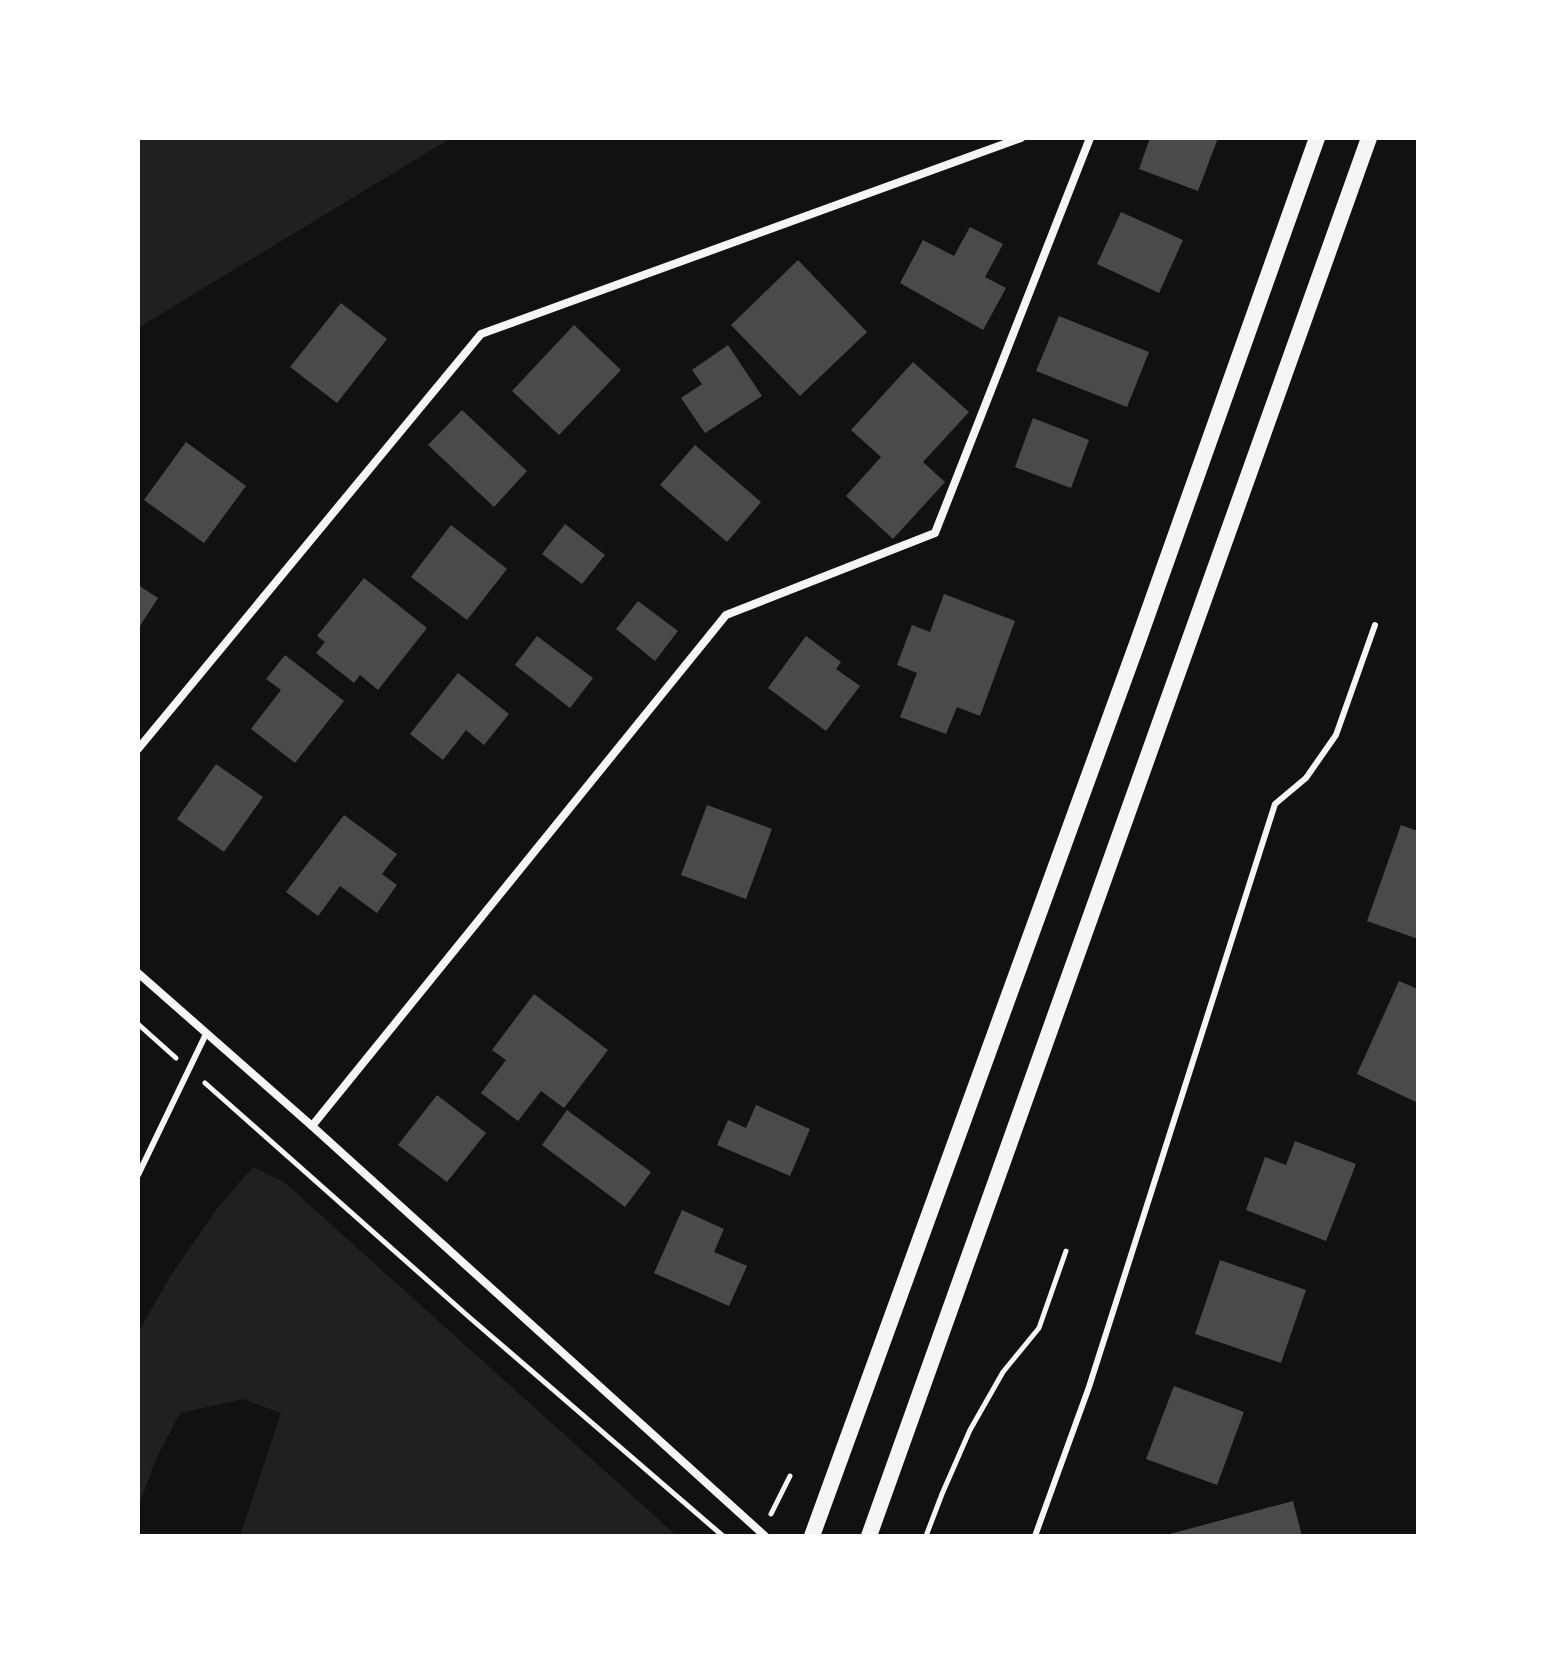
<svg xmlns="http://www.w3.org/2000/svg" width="1556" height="1674" viewBox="0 0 1556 1674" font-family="Arial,sans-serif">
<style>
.green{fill:#202020}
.building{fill:#4a4a4a}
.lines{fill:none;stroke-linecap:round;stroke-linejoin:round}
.path{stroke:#f5f5f5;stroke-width:5}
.service{stroke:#f5f5f5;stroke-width:6}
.minor{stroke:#f5f5f5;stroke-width:8}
.secondary{stroke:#f5f5f5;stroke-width:16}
</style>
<rect width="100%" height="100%" fill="#111"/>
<g class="green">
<polygon points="138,138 451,138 138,328"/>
<polygon points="253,1167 284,1182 677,1536 240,1536 281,1413 243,1399 180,1413 156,1459 138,1508 138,1333 171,1275 216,1210"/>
</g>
<g class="building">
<polygon points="1150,138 1218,138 1198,191 1139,169"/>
<polygon points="1121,212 1183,240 1159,293 1097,264"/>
<polygon points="970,227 1003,244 985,277 1006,288 983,330 900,283 923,240 954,256"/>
<polygon points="798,260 867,332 800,396 731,325"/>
<polygon points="341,303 387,339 337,403 290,367"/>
<polygon points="1059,316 1149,352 1127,407 1036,371"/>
<polygon points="574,325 621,370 559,435 512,391"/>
<polygon points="728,345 762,396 705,433 681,398 702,384 692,370"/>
<polygon points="913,362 969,412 923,462 945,482 893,539 846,496 881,457 851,430"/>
<polygon points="462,410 527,471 494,507 428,445"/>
<polygon points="1033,418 1089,440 1071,488 1015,467"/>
<polygon points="186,442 246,486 204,543 144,500"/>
<polygon points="695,445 761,502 727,542 660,485"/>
<polygon points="565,524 605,555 582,584 542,554"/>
<polygon points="451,525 507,569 467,620 411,577"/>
<polygon points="364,578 427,628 378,690 360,675 354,683 316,653 325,642 317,636"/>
<polygon points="138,585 158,598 138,629"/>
<polygon points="944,594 1015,621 980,716 957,707 946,734 900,717 917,673 897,665 912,625 930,632"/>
<polygon points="638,601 678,631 655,661 616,629"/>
<polygon points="537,636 593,678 570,708 515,665"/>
<polygon points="806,636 841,662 836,669 860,686 826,731 768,688"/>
<polygon points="285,655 344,701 295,763 251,729 281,690 266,679"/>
<polygon points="458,673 509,714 484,745 466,730 443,760 410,734"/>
<polygon points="216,764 263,797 224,852 177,819"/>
<polygon points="707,805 772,829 746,899 681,875"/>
<polygon points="344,815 397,854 382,874 397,885 377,913 340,886 318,916 286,892"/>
<polygon points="1401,825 1418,831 1418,939 1367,921"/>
<polygon points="1399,981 1418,989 1418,1103 1357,1074"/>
<polygon points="534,994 608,1050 564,1108 541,1091 518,1121 481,1093 506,1060 492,1050"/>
<polygon points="437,1095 486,1133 447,1182 398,1145"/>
<polygon points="756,1105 810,1129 790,1176 717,1145 728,1120 746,1128"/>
<polygon points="567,1110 651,1172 625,1207 542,1145"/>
<polygon points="1295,1141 1356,1164 1326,1241 1246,1210 1265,1157 1286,1165"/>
<polygon points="682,1210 724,1229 714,1252 747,1266 729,1306 654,1273"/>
<polygon points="1220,1260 1306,1290 1281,1363 1195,1334"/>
<polygon points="1174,1386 1244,1412 1217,1485 1146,1459"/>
<polygon points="1293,1501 1302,1536 1166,1536 1166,1535"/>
</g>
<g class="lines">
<g class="path">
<polyline points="138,1024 176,1058"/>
<polyline points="205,1083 469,1317 723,1536"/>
<polyline points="771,1514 790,1476"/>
<polyline points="926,1536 942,1494 970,1430 1003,1372 1039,1328 1066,1251"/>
</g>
<g class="service">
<polyline points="138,1175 206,1034"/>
<polyline points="1035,1536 1089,1387 1275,804 1306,778 1336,735 1375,625"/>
</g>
<g class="minor">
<polyline points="138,749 481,334 1021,138"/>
<polyline points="138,973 312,1126 765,1536"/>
<polyline points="312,1126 726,615 935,533 1090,138"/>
</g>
<g class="secondary">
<polyline points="812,1536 1138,641 1317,138"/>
<polyline points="869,1536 1369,138"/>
</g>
</g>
<rect width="1556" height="1674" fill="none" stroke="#ffffff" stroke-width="280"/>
</svg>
